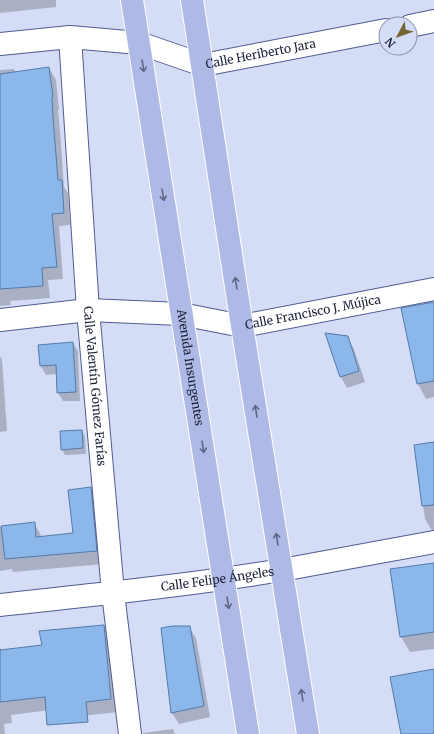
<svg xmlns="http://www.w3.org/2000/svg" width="434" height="734" viewBox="0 0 434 734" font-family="Merriweather,serif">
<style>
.shadow{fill:#0003}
.building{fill:#8cb7ea;stroke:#537baa}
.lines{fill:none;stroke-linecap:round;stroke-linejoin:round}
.street-casing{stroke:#515c91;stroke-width:24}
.primary-casing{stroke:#fff;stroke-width:24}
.street{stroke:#fff;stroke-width:22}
.primary{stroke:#afb9e5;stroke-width:22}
.oneway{stroke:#5f6686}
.labels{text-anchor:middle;stroke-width:3.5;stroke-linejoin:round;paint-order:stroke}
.street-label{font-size:12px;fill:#1d2239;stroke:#d5dcf5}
</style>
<rect width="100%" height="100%" fill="#d5dcf5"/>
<g class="shadow">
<polygon points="0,0 56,0 56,7 0,13"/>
<polygon points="49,68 56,80 59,109 58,110 60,131 64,187 68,193 70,225 59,226 63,279 48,280 50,298 10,301 11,305 0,306 0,70 14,69 16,73"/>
<polygon points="434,303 434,397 426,399 418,384"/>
<polygon points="327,334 347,337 354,349 365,382 347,388 341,377"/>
<polygon points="73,343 78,351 80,401 63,401 58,393 57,374 46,375 41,366"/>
<polygon points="0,356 2,360 7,431 0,432"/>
<polygon points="82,431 85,436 86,454 65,455 62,449"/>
<polygon points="434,443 434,534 425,519 415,446"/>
<polygon points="91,488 98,501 104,564 13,572 12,569 0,571 0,527 34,523 42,537 74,534"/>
<polygon points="434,565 434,649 410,652 401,637 391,570"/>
<polygon points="104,626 111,639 118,712 54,719 50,710 11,715 12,723 4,724 5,734 0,734 0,647 2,651 43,646"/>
<polygon points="189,627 196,638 210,717 179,724 172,713 162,628"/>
<polygon points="173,729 175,734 143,734 143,733"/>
</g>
<g class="building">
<polygon points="49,67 53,97 52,97 53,118 58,180 62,180 64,213 52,214 57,267 42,268 43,286 0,289 0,74"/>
<polygon points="434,302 434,381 417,384 401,308"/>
<polygon points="325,333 348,336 359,371 340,377"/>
<polygon points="73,342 76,392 57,393 56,365 40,366 38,345"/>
<polygon points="82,430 83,448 61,450 60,431"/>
<polygon points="434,442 434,505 422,506 414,445"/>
<polygon points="91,487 97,551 5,559 1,526 35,522 36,537 73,533 68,490"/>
<polygon points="434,563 434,632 400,637 390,569"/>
<polygon points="104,625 111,699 86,702 88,722 47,725 45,697 0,702 0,650 42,645 39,631"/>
<polygon points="172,626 190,626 204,706 171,713 161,628"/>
<polygon points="434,669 434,734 401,734 390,677"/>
</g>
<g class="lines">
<defs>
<g id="street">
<polyline points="410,26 434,21"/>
<path id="s1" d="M70,37l18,273 25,283 17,141"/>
<path id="s2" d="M0,44l70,-7 69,6 64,22 183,-35"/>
<path id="s3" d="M0,320l88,-10 93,4 61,12 192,-37"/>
<path id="s4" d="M0,605c94,-10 189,-20 282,-35 51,-9 101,-19 152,-28"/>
</g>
<g id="primary">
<path id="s5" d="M132,0l116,734"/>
<polyline points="192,0 242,326 308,734"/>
</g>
</defs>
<use href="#street" class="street-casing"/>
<use href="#primary" class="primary-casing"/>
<use href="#street" class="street"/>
<use href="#primary" class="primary"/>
</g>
<defs><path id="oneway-shaft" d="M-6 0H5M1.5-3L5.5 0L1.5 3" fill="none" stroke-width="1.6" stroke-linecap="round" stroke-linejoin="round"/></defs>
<g class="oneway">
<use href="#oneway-shaft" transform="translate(143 66) rotate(81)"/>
<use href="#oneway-shaft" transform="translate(163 195) rotate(81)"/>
<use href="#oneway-shaft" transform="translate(236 283) rotate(-99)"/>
<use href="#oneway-shaft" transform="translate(256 411) rotate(-99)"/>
<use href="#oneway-shaft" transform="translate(203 447) rotate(81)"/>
<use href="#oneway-shaft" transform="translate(277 539) rotate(-99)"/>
<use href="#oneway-shaft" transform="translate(228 603) rotate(81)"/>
<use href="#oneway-shaft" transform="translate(302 695) rotate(-99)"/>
</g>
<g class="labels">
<g class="street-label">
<text dy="4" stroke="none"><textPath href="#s2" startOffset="266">Calle Heriberto Jara</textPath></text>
<text dy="4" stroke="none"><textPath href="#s3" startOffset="316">Calle Francisco J. Mújica</textPath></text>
<text dy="4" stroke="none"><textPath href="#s5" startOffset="372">Avenida Insurgentes</textPath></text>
<text dy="4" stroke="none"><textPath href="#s1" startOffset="350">Calle Valentín Gómez Farías</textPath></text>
<text dy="4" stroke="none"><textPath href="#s4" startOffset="219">Calle Felipe Ángeles</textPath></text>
</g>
</g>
<g transform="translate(398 36) rotate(229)"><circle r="19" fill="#d5dcf5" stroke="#8b92aa"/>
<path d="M0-3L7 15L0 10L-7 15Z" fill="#746532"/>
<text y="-6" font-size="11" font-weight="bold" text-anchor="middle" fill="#1d2239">N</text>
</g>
</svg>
